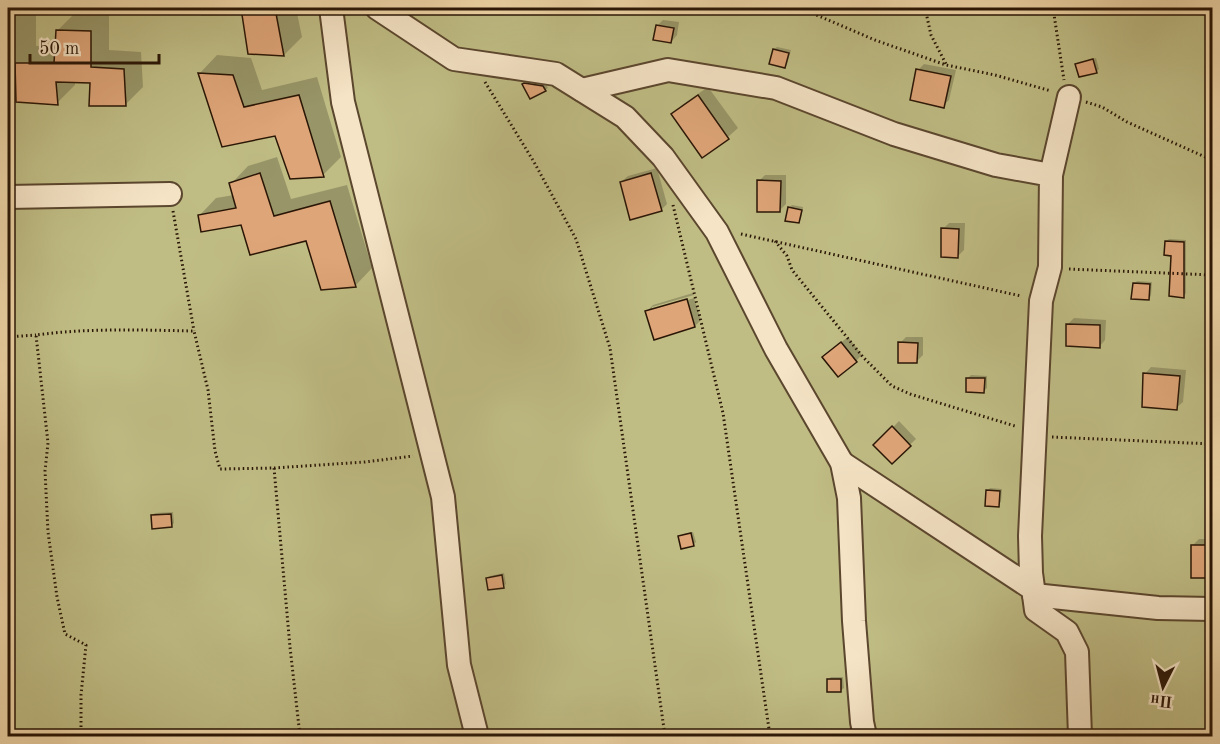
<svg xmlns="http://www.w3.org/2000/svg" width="1220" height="744" viewBox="0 0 1220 744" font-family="'Old Standard TT',serif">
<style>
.green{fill:#bfbc84;stroke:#746945;stroke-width:1.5}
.shadow{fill:#0003}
.building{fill:#dea578;stroke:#2a1606;stroke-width:1.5}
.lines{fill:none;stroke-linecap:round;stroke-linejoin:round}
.minor-casing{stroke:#5b462e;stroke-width:26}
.path{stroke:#2a1606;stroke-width:3;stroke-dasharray:1.5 3;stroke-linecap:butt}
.minor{stroke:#f5e4c6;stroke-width:22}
</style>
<rect width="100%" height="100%" fill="#efd6a8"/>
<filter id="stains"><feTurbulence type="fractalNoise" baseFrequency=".00333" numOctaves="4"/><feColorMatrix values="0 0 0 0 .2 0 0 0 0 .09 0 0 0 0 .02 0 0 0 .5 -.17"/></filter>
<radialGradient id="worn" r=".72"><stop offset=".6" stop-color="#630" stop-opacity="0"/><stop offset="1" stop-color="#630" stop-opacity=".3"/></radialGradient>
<rect class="green" x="8" y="8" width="1204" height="728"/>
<g class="shadow">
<polygon points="200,8 296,8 302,37 284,55 243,15 201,16"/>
<polygon points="8,10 36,11 36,46 57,46 58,30 76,12 109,13 109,50 141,52 143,87 125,105 91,81 75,81 75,85 57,103 17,74 8,75"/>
<polygon points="663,20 679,22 677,35 671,42 657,26"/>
<polygon points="777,47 791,50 787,64 785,67 774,49"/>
<polygon points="217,55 251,58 262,90 317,77 341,157 323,175 276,134 200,73"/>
<polygon points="1096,58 1099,69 1097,71 1077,64 1080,62"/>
<polygon points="924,64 956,70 949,100 943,106 918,70"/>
<polygon points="526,82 546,84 548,88 545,90 524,84"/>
<polygon points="708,87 738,128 728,137 703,156 673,115 682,105"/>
<polygon points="277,157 291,199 347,185 372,268 355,286 307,239 242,223 199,216 216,198 234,195 231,184 248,166"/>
<polygon points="657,168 667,204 661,210 621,182 628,176"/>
<polygon points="765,175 786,175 786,204 780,210 759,181"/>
<polygon points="792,205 803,207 801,219 798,222 789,208"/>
<polygon points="949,223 965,223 964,250 958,256 943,229"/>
<polygon points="1169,239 1186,240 1186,293 1184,296 1172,254 1166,241"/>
<polygon points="1137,281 1152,282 1151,296 1148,299 1134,284"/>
<polygon points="693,293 694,295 652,307 652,311 694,298 701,320 695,326 655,338 647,311 653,305"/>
<polygon points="1074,318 1106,320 1105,340 1099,347 1068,324"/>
<polygon points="848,337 862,355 856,361 830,351"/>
<polygon points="906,337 923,337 923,355 917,361 900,343"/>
<polygon points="1151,367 1186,370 1183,402 1176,408 1145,374"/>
<polygon points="971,375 987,376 987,388 984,391 968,378"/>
<polygon points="899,421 916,439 892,462 876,445"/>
<polygon points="990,488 1002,489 1001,502 998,505 987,491"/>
<polygon points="173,512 174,523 171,526 152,516 155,513"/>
<polygon points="693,532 696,542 693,545 680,537 683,534"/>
<polygon points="1199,539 1212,539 1212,577 1192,576 1193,545"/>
<polygon points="504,573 506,584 503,586 487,578 490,576"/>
<polygon points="831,677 843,677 844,688 841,690 828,680"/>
</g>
<g class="building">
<polygon points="241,8 275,8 284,56 248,54"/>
<polygon points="656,25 674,28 671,43 653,40"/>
<polygon points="56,30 91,31 91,67 124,69 126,106 89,106 90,83 56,82 58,105 16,102 15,63 54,63"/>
<polygon points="773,49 789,53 785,68 769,64"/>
<polygon points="1093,59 1097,73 1079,77 1075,64"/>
<polygon points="916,69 951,76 944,108 910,100"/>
<polygon points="198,73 233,75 244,107 299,95 324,177 290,179 275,136 222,147"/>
<polygon points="524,83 543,86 546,91 530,99 522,84"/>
<polygon points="698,95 729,139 702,158 671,114"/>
<polygon points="260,173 274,216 330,201 356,287 321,290 306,241 250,255 241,225 201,232 198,215 236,208 229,183"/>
<polygon points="651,173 662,211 630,220 620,182"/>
<polygon points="757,180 781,181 780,212 757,212"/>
<polygon points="788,207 802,210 799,223 785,221"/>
<polygon points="941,228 959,229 958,258 941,257"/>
<polygon points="1165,241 1184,242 1184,298 1169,296 1171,256 1164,255"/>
<polygon points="1133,283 1150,284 1149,300 1131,299"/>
<polygon points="687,299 695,327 654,340 645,311"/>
<polygon points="1066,324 1100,325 1100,348 1066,346"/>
<polygon points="841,342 857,362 838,377 822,357"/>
<polygon points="898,342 918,343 917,363 898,363"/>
<polygon points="1143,373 1180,376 1177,410 1142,407"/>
<polygon points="966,378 985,378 984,393 966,392"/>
<polygon points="892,426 911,446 892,464 873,445"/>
<polygon points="986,490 1000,491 999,507 985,506"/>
<polygon points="171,514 172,527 152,529 151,515"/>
<polygon points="691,533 694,546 681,549 678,536"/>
<rect x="1191" y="545" width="21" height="33"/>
<polygon points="502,575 504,588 488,590 486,578"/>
<rect x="827" y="679" width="14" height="13"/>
</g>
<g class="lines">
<defs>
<g id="minor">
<polyline points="331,8 343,102 443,497 459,665 477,736"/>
<polyline points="377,8 454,59 556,74 625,117 663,157 717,232 776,349 842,463 849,498 854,621 862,722 865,736"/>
<polyline points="582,90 668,70 776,88 894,134 996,165 1051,175 1050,267 1041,301 1030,536 1031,573 1036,610 1067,632 1077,652 1080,736"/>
<polyline points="1051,175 1069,97"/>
<polyline points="8,197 170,194"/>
<polyline points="842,463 1033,589"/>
<polyline points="1034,595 1158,608 1212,609"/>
</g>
</defs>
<use href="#minor" class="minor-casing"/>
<g class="path">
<polyline points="800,8 875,40 946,65 995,75 1051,91"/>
<polyline points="925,8 931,35 946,64"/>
<polyline points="1053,8 1064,80"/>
<polyline points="485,82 534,162 576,239 610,348 665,736"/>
<polyline points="1086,102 1102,107 1127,122 1212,160"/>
<polyline points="673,205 723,413 770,736"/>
<polyline points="173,211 194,331"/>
<polyline points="741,234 1021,296"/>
<polyline points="775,241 787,256 792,270 863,357 892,386 910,394 1015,426"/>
<polyline points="1069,269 1212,275"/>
<polyline points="8,337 36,335"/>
<polyline points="1052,437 1212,444"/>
<polyline points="274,468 365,462 413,456"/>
<path d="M81,736v-41l5,-50 -21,-11 -8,-37 -9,-65 -3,-61 3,-28 -12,-108c52,-7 105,-5 158,-4l14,59 7,61 5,18 54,-1 16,179 10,89"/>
</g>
<use href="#minor" class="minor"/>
</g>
<rect width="1220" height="744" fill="none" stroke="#efd6a8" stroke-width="30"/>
<rect x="9" y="9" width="1202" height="726" fill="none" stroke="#2a1606" stroke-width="3"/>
<rect x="15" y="15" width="1190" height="714" fill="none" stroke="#2a1606" stroke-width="1.5"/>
<g transform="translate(1163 687) rotate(186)" stroke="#f5e4c6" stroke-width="4.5" paint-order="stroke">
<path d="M0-4.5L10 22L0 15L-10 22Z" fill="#2a1606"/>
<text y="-9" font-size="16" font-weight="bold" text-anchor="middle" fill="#2a1606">Пн</text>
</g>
<path d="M30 54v9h129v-9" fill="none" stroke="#2a1606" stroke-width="3"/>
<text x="39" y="54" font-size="18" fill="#2a1606" stroke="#f5e4c6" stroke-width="4.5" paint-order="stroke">50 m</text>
<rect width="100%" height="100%" filter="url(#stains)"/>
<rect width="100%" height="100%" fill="url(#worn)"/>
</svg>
